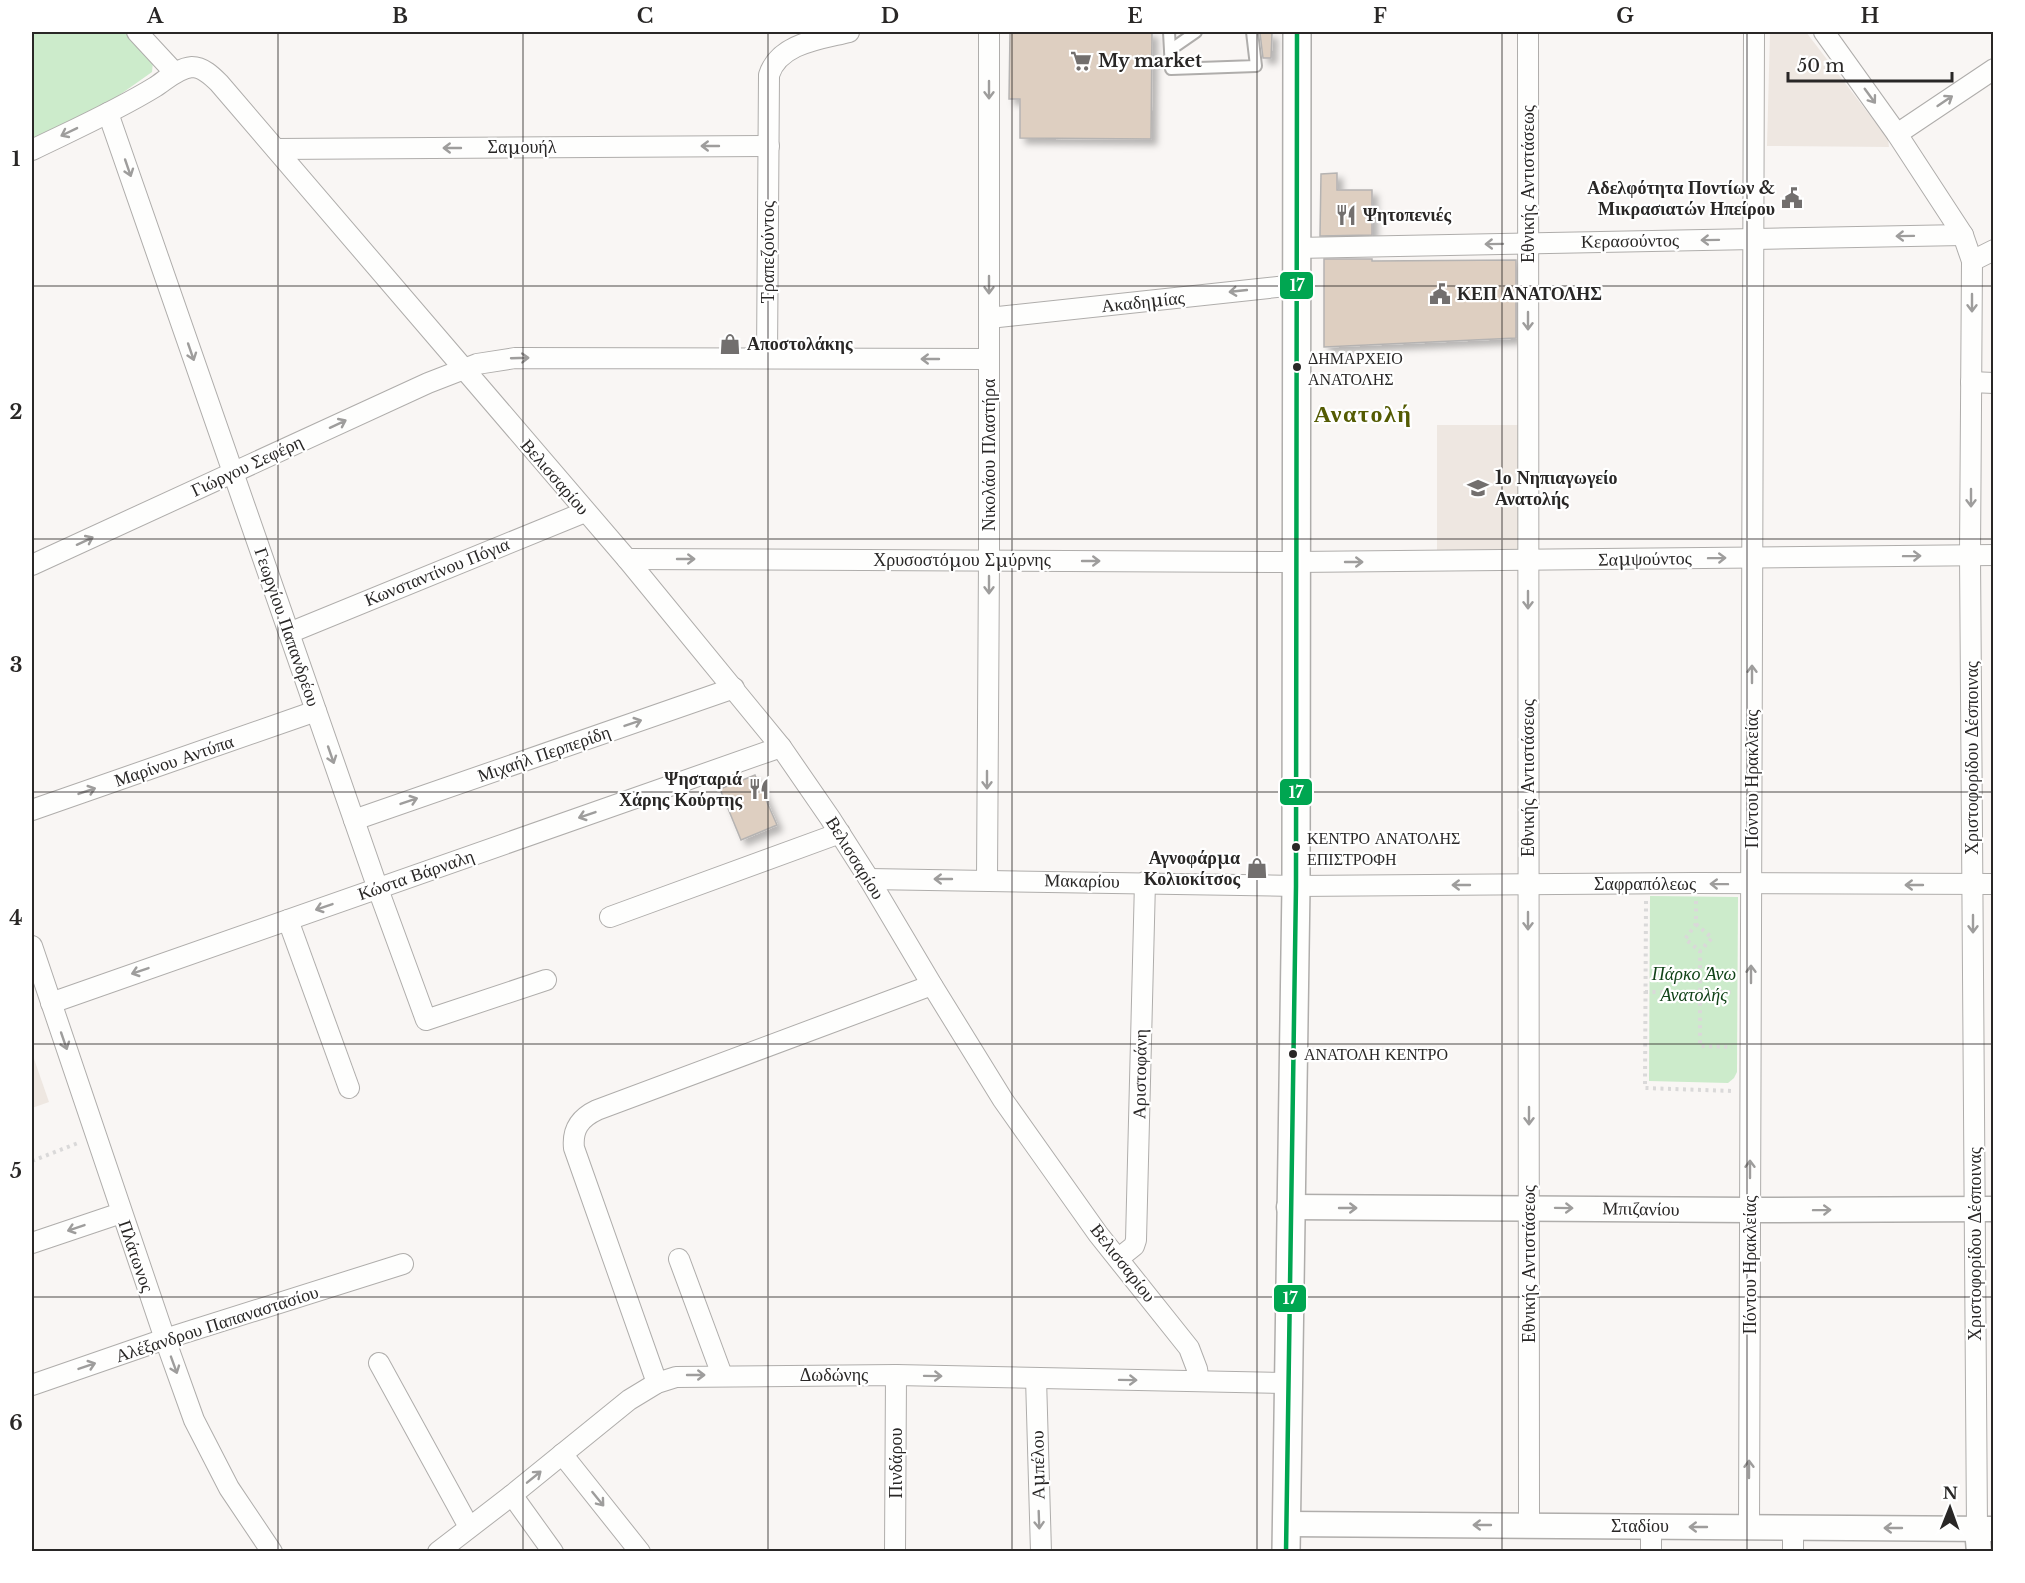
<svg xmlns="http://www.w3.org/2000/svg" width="2025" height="1583" viewBox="0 0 2025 1583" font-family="'Libre Baskerville',serif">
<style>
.built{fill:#eee7e1}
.green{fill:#ccebcb}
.building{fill:#decfc1;stroke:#b5b3b2;stroke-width:1.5;filter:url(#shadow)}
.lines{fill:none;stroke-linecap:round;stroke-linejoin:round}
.service-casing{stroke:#afadab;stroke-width:14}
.minor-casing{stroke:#afadab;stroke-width:22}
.tertiary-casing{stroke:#afadab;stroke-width:27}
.secondary-casing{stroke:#afadab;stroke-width:30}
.path{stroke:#dad9d9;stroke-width:4;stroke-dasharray:3 4.5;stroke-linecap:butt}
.service{stroke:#fefefd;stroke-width:10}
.minor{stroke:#fefefd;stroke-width:20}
.tertiary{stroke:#fefefd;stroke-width:24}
.secondary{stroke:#fefefd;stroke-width:27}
.bus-1-casing{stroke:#fff;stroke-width:9}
.bus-1{stroke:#00a651;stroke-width:4.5}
.oneway{stroke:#9e9d9c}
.grid{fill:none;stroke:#292726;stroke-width:1.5;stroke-opacity:0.55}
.bus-dot{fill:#292726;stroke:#fff;stroke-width:2}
.labels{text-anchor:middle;stroke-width:4.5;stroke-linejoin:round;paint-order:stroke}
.bus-label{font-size:16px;fill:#292726;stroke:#fff;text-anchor:start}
.poi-label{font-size:18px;font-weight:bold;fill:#292726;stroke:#fff;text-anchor:start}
.street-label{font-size:18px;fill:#292726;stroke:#fff}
.park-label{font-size:18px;font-style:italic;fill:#114318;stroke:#fff}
.district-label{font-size:24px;font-weight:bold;letter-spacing:1.5px;fill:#545b03;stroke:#fff}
.line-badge{stroke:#fff;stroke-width:2}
.badge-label{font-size:16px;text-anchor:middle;font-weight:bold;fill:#fff}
.neatline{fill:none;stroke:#292726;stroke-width:2}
.grid-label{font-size:20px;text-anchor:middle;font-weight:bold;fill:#292726}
</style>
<defs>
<filter id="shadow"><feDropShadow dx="5.5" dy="5.5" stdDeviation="3" flood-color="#0004"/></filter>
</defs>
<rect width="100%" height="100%" fill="#f9f6f4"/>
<g class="built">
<polygon points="1770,32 1806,32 1888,139 1889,147 1767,146"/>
<rect x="1437" y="425" width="82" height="127"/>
<polygon points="32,1053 49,1102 32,1108"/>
</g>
<g class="green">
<polygon points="32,32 125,32 151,57 153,62 152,72 111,101 32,140"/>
<polygon points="1650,896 1738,897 1737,1072 1734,1078 1728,1083 1649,1081"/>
</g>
<g class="building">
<polygon points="1010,32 1152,32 1151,139 1020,138 1020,99 1009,99"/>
<polygon points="1260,33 1272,33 1271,58 1263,58"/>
<polygon points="1337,173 1337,190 1372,190 1372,235 1320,236 1321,174"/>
<polygon points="1324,259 1372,259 1372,261 1516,260 1516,338 1324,347"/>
<polygon points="755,775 777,825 741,840 720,789"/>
</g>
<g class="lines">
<defs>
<g id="service">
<polyline points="1169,32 1171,69 1256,66 1252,32"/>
<polyline points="1170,50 1196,32"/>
</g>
<g id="minor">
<polyline points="137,32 175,73"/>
<polyline points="1528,32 1529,1525"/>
<polyline points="1824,32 1897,134 1963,235 1972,261 1970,555 1977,1529"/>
<polyline points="108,113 378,889 426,1020 546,980"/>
<polyline points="1897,134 1994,69"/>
<polyline points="276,149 769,146"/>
<path d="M32,150c41,-20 84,-39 123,-63 11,-7 23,-19 37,-20 11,0 20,9 27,16l408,476 154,188 49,71 39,61 63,106 71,115 95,134 91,114 8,21 2,12"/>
<polyline points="1296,248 1963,235"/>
<polyline points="1972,261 1994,250"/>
<polyline points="989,318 1296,285"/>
<path d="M767,358l2,-283c10,-32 52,-36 80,-43"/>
<polyline points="1971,382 1994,383"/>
<polyline points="627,559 1296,562 1994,555"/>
<polyline points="32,565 428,383 477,364 515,358 989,359"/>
<polyline points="289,633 585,512"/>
<polyline points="32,810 316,711"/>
<polyline points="354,820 734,688"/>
<polyline points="869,879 1296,886 1695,883 1994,884"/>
<polyline points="987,879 989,560 989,32"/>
<polyline points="610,917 840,833"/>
<polyline points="288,920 349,1088"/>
<polyline points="32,946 165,1339 194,1420 229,1488 272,1552"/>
<polyline points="51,1003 781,747"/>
<polyline points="32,1243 121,1213"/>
<polyline points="1119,1258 1134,1246 1136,1240 1145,882"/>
<polyline points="679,1259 722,1375"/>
<polyline points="379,1363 469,1527"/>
<polyline points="1036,1378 1041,1552"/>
<path d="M657,1383l-83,-235c-2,-19 6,-30 23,-38l335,-125"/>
<polyline points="32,1385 165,1339 403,1264"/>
<polyline points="562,1454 640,1552"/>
<polyline points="512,1495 553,1552"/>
<polyline points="1749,1527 1754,32"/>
<polyline points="438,1552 512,1495 629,1400 657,1383 676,1377 896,1375 1288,1383"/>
<polyline points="895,1552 896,1375"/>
<polyline points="1651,1552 1651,1526"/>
<polyline points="1793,1552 1793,1527"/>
</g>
<g id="tertiary">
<polyline points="1289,1207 1750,1210 1994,1209"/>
<polyline points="1286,1524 1994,1529"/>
<polyline points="1977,1529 1979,1552"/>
</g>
<polyline id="secondary" points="1286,1552 1296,886 1297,32"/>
</defs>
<use href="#service" class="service-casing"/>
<use href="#minor" class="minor-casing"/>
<use href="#tertiary" class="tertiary-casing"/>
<use href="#secondary" class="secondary-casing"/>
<g class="path">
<polyline points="1646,901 1645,1088 1732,1091"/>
<polyline points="1696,901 1696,924 1685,939 1700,951 1700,1046 1732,1047"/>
<polyline points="1696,924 1712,938 1700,951"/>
<polyline points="1645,992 1732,992"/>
<polyline points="32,1161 78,1143"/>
</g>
<use href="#service" class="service"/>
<use href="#minor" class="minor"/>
<use href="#tertiary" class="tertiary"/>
<use href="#secondary" class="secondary"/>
<defs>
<polyline id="bus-1" points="1286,1552 1296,886 1297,32"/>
</defs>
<use href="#bus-1" class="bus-1-casing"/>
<use href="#bus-1" class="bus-1"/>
</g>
<defs><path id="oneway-shaft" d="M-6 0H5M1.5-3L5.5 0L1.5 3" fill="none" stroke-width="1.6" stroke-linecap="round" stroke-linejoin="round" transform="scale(1.5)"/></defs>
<g class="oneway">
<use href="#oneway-shaft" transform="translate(989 90) rotate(90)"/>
<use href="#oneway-shaft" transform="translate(1870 96) rotate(54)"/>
<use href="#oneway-shaft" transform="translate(1945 101) rotate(-34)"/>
<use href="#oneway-shaft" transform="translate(69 132) rotate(154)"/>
<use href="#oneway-shaft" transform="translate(710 146) rotate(180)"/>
<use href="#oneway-shaft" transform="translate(452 148) rotate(180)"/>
<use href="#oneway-shaft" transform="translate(128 168) rotate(71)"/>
<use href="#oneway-shaft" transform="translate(1905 236) rotate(179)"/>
<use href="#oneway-shaft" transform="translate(1710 240) rotate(179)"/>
<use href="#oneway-shaft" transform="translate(1494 244) rotate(179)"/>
<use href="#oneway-shaft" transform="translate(989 285) rotate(90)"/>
<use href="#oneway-shaft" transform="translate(1238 291) rotate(174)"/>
<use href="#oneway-shaft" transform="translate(1972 303) rotate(90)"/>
<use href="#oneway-shaft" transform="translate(1528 321) rotate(90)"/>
<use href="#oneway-shaft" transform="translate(191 352) rotate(71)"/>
<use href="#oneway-shaft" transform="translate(520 358) rotate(-2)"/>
<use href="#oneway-shaft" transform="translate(930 359) rotate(-180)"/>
<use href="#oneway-shaft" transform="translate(338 424) rotate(-25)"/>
<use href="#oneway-shaft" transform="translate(1971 498) rotate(90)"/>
<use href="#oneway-shaft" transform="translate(85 541) rotate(-25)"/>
<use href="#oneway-shaft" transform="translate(1912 556) rotate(-1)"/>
<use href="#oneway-shaft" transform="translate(1717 558) rotate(-1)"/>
<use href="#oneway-shaft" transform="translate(686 559)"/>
<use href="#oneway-shaft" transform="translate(1091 561)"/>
<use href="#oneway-shaft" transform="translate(1354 562)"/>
<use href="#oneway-shaft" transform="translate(989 585) rotate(90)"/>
<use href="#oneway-shaft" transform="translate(1528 600) rotate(90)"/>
<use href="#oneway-shaft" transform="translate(1752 674) rotate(-90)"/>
<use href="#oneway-shaft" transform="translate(633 723) rotate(-19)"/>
<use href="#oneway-shaft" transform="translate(331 755) rotate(71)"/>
<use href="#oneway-shaft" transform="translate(987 780) rotate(90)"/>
<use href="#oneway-shaft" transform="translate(87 791) rotate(-19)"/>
<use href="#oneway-shaft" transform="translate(409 801) rotate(-19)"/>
<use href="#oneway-shaft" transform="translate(587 815) rotate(161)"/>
<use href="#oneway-shaft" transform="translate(943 879) rotate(-180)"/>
<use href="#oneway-shaft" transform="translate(1719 884) rotate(-179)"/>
<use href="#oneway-shaft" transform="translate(1461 885) rotate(180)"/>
<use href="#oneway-shaft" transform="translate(1914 885) rotate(-180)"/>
<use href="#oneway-shaft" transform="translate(324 907) rotate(161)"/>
<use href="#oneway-shaft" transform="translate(1528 921) rotate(90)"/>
<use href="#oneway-shaft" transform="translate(1973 924) rotate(90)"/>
<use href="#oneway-shaft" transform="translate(140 971) rotate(161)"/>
<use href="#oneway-shaft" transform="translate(1751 974) rotate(-90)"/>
<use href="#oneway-shaft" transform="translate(64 1041) rotate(71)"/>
<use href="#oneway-shaft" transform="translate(1529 1116) rotate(90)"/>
<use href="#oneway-shaft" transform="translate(1750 1169) rotate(-90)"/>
<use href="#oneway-shaft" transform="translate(1348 1208)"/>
<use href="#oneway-shaft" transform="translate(1564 1208) rotate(1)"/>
<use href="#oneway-shaft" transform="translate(1822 1210) rotate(-1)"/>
<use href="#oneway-shaft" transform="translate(76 1228) rotate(161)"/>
<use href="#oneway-shaft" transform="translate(174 1365) rotate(70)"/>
<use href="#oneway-shaft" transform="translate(87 1366) rotate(-19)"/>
<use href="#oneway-shaft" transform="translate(696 1375)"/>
<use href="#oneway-shaft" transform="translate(933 1376) rotate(1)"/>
<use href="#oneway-shaft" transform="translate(1128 1380) rotate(1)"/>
<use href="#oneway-shaft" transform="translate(1749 1469) rotate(-90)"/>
<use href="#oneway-shaft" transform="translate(534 1477) rotate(-39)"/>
<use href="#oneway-shaft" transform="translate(598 1499) rotate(51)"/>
<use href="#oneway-shaft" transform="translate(1039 1520) rotate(88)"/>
<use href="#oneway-shaft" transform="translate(1482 1525) rotate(-180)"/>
<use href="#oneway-shaft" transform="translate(1698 1527) rotate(-180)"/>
<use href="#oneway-shaft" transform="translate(1893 1528) rotate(-180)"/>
</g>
<path class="grid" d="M278,32v1520M523,32v1520M768,32v1520M1012,32v1520M1257,32v1520M1502,32v1520M1747,32v1520M32,286h1962M32,539h1962M32,792h1962M32,1044h1962M32,1297h1962"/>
<defs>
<symbol id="supermarket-bare" viewBox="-9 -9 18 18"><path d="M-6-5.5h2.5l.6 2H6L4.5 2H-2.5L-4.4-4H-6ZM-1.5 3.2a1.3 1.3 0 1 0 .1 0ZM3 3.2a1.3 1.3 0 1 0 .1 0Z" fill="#726f6e" stroke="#fff" stroke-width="2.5" paint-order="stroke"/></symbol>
<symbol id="civic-bare" viewBox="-9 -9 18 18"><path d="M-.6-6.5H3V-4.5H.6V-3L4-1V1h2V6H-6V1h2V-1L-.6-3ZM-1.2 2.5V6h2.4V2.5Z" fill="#726f6e" stroke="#fff" stroke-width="2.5" paint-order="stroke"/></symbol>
<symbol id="restaurant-bare" viewBox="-9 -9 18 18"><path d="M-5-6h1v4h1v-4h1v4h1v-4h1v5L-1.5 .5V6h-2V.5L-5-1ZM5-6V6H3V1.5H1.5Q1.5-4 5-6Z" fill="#726f6e" stroke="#fff" stroke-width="2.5" paint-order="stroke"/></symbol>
<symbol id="shop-bare" viewBox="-9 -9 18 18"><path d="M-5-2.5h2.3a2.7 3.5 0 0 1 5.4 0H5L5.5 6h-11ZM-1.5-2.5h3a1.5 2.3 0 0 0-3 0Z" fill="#726f6e" stroke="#fff" stroke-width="2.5" paint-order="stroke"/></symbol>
<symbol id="school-bare" viewBox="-9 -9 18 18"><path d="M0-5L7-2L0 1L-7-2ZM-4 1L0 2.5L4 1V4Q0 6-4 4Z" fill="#726f6e" stroke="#fff" stroke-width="2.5" paint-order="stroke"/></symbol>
</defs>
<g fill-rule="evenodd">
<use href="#supermarket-bare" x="1066" y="46" width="30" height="30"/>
<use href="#civic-bare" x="1777" y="183" width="30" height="30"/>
<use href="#restaurant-bare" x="1331" y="200" width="30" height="30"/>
<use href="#civic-bare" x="1425" y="279" width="30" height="30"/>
<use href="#shop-bare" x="715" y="329" width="30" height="30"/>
<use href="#school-bare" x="1463" y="473" width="30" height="30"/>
<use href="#restaurant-bare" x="744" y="774" width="30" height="30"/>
<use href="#shop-bare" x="1242" y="853" width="30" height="30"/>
</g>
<g class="bus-dot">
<circle cx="1297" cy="367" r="5"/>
<circle cx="1296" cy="847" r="5"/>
<circle cx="1293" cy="1054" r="5"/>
</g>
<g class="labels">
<g class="bus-label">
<text x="1308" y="364">ΔΗΜΑΡΧΕΙΟ<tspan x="1308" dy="21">ΑΝΑΤΟΛΗΣ</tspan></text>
<text x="1307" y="844">ΚΕΝΤΡΟ ΑΝΑΤΟΛΗΣ<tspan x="1307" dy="21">ΕΠΙΣΤΡΟΦΗ</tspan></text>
<text x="1304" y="1060">ΑΝΑΤΟΛΗ ΚΕΝΤΡΟ</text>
</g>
<g class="poi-label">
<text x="1098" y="67">My market</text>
<text x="1775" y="194" text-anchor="end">Αδελφότητα Ποντίων &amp;<tspan x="1775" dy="21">Μικρασιατών Ηπείρου</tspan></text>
<text x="1363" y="221">Ψητοπενιές</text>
<text x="1457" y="300">ΚΕΠ ΑΝΑΤΟΛΗΣ</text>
<text x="747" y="350">Αποστολάκης</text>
<text x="1495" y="484">1ο Νηπιαγωγείο<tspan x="1495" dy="21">Ανατολής</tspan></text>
<text x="742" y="785" text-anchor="end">Ψησταριά<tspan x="742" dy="21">Χάρης Κούρτης</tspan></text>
<text x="1240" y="864" text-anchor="end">Αγνοφάρμα<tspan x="1240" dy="21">Κολιοκίτσος</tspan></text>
</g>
<g class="street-label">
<text x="522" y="153">Σαμουήλ</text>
<text transform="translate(1528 184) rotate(-90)" y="6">Εθνικής Αντιστάσεως</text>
<text transform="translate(1630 241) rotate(-1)" y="6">Κερασούντος</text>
<text transform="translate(768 252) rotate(-90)" y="6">Τραπεζούντος</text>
<text transform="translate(1143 302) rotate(-6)" y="6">Ακαδημίας</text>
<text transform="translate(989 455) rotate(-90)" y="6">Νικολάου Πλαστήρα</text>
<text transform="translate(247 466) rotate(-25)" y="6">Γιώργου Σεφέρη</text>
<text transform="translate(555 477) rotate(49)" y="6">Βελισσαρίου</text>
<text transform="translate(1645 559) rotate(-1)" y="6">Σαμψούντος</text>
<text x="962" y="566">Χρυσοστόμου Σμύρνης</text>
<text transform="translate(437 572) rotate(-22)" y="6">Κωνσταντίνου Πόγια</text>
<text transform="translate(287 627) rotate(71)" y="6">Γεωργίου Παπανδρέου</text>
<text transform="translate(544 754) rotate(-19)" y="6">Μιχαήλ Περπερίδη</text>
<text transform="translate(1972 758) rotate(-90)" y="6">Χριστοφορίδου Δέσποινας</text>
<text transform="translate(174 761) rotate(-19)" y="6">Μαρίνου Αντύπα</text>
<text transform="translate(1528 778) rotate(-90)" y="6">Εθνικής Αντιστάσεως</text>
<text transform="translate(1752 779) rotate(-90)" y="6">Πόντου Ηρακλείας</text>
<text transform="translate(855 858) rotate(58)" y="6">Βελισσαρίου</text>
<text transform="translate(416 875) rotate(-19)" y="6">Κώστα Βάρναλη</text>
<text transform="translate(1082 881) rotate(1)" y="6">Μακαρίου</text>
<text x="1645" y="890">Σαφραπόλεως</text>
<text transform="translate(1140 1074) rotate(-89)" y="6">Αριστοφάνη</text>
<text transform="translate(1641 1209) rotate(1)" y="6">Μπιζανίου</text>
<text transform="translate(1975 1244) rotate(-90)" y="6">Χριστοφορίδου Δέσποινας</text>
<text transform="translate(136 1256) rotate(71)" y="6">Πλάτωνος</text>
<text transform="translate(1123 1263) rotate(52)" y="6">Βελισσαρίου</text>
<text transform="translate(1529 1264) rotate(-90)" y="6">Εθνικής Αντιστάσεως</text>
<text transform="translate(1750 1265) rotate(-90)" y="6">Πόντου Ηρακλείας</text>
<text transform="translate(217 1324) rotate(-18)" y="6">Αλέξανδρου Παπαναστασίου</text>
<text x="834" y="1381">Δωδώνης</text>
<text transform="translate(896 1463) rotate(-90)" y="6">Πινδάρου</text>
<text transform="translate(1038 1465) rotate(-91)" y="6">Αμπέλου</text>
<text x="1640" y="1532">Σταδίου</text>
</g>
<g class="park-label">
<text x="1694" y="980">Πάρκο Άνω<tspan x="1694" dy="21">Ανατολής</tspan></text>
</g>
<g class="district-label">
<text x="1363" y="422">Ανατολή</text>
</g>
</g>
<g class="line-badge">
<rect x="1279" y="271" width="35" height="29" rx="6" fill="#00a651"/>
<rect x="1279" y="778" width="34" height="28" rx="6" fill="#00a651"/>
<rect x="1273" y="1284" width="34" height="29" rx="6" fill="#00a651"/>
</g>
<g class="badge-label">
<text x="1297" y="291">17</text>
<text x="1296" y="798">17</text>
<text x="1290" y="1304">17</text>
</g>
<rect width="2025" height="1583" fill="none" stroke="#ffffff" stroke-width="66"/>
<g transform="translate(1950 1508) rotate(1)" stroke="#ffffff" stroke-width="4.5" paint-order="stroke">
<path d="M0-4.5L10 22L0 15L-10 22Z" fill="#292726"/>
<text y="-9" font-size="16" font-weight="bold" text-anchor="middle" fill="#292726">N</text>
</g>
<path d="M1788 72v9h164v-9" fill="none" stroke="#292726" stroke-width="3"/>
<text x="1797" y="72" font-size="18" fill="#292726" stroke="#ffffff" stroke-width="4.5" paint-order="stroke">50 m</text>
<rect x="33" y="33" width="1959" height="1517" class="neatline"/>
<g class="grid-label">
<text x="155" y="23">A</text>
<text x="400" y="23">B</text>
<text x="645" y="23">C</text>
<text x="890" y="23">D</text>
<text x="1135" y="23">E</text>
<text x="1380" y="23">F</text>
<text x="1625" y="23">G</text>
<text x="1870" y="23">H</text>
<text x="16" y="166">1</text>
<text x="16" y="419">2</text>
<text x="16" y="672">3</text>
<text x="16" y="925">4</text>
<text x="16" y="1178">5</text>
<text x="16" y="1430">6</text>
</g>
</svg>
